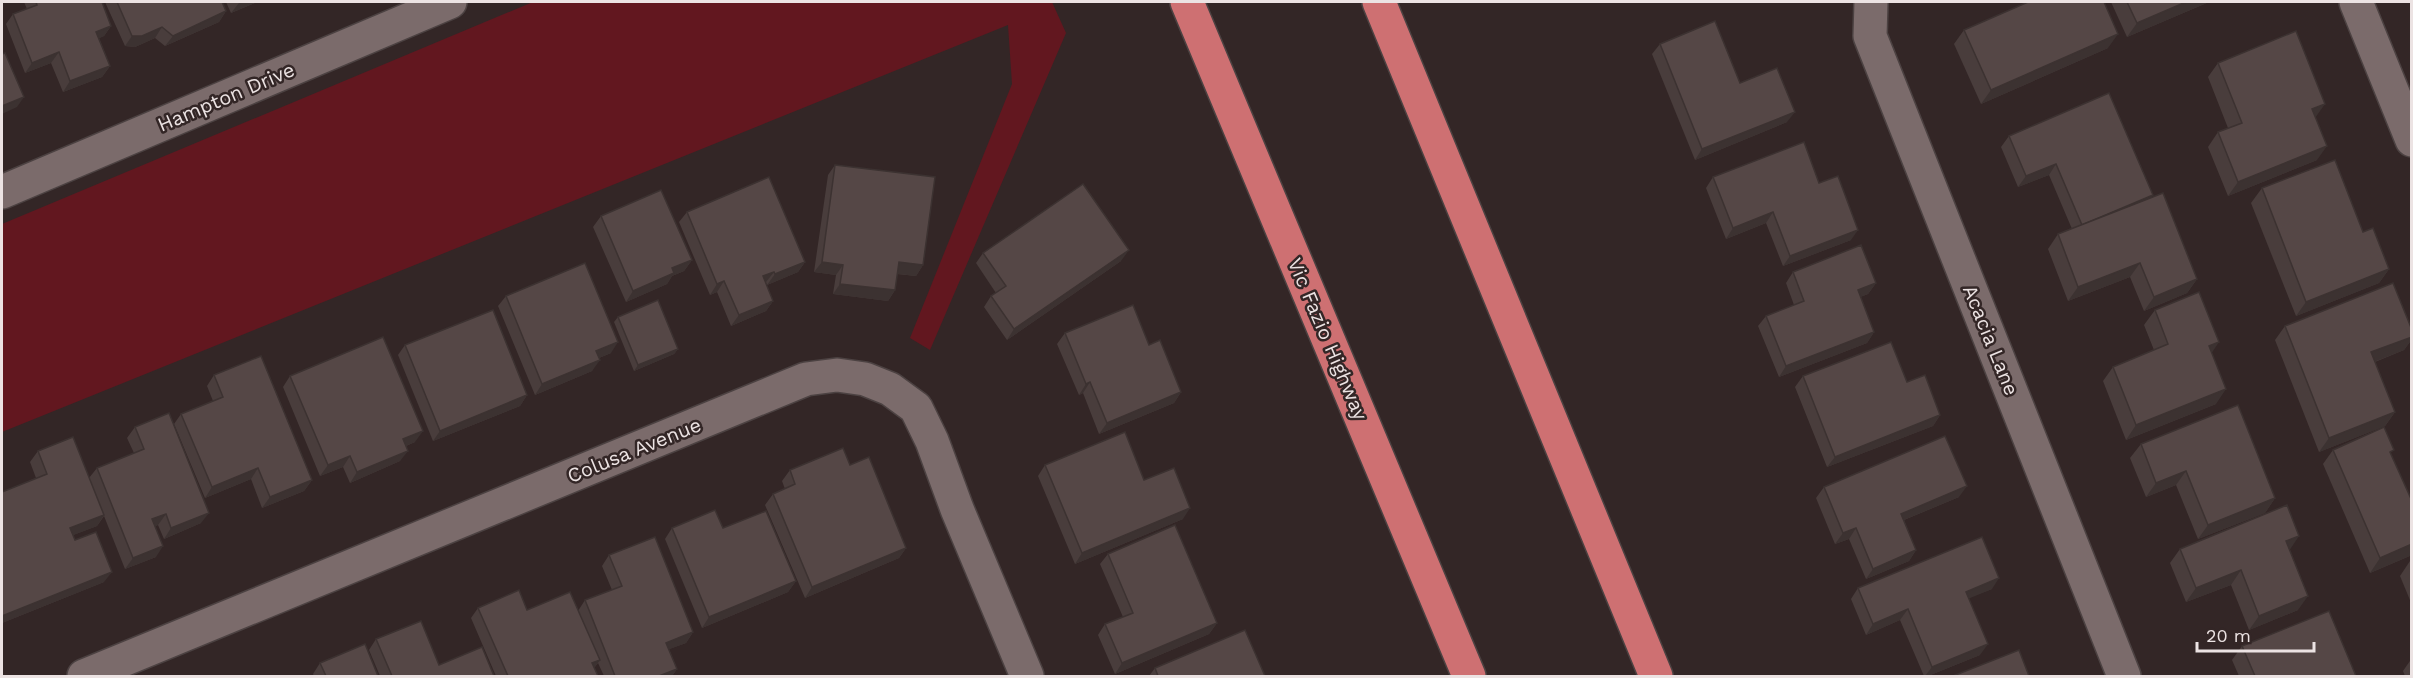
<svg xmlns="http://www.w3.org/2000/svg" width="2413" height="678" viewBox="0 0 2413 678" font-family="'Work Sans',sans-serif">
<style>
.green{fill:#62171f}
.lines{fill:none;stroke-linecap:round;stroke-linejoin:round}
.minor-casing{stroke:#4c4242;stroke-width:36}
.tertiary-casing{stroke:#4c4242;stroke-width:36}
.motorway-casing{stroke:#4c4242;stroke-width:36}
.minor{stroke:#7b6b6b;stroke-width:33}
.tertiary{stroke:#7b6b6b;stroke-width:33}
.motorway{stroke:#ce7072;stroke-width:33}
.wall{fill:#493d3c}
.shaded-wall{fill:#3c3231}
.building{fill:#554746;stroke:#3c3231;stroke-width:1.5}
.labels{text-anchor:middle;stroke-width:5;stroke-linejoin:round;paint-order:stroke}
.street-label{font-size:20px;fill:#ece3e3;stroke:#332626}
</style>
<rect width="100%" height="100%" fill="#332626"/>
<polygon class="green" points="533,2 1052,2 1066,33 930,350 910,338 1012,84 1008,25 2,432 2,224"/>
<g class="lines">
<defs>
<g id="minor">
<polyline points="1871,2 1870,36 2124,676"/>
<polyline points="2356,2 2412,140"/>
<polyline points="84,676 806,379 837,375 865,379 890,389 916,408 932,441 957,509 1027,676"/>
</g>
<polyline id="tertiary" points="2,192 450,2"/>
<g id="motorway">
<polyline points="1187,2 1469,676"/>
<polyline points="1379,2 1656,676"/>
</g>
</defs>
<use href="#minor" class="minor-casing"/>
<use href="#tertiary" class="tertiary-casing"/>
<use href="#motorway" class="motorway-casing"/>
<use href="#minor" class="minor"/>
<use href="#tertiary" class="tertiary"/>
<use href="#motorway" class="motorway"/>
</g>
<g class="wall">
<polygon points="24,2 102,2 111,26 104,36 99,38 110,66 102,77 63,92 51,63 25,73 6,24 13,14 27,9"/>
<polygon points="105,2 222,2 226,11 219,22 165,46 155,38 135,47 125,46"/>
<polygon points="226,2 257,2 231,13"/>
<polygon points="2111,2 2209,2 2127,37"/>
<polygon points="1964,30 2108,48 1981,104 1954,44"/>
<polygon points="1660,44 1740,83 1787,122 1695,160 1652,54"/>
<polygon points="2218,63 2316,117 2317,160 2228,196 2208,147 2218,132 2228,128 2208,77"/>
<polygon points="2009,136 2151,198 2197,279 2187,293 2144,311 2130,277 2068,301 2048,249 2058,234 2072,229 2049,175 2018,187 2001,147"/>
<polygon points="835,165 923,265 916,276 897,274 895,290 888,301 833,294 836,275 814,272 828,175"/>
<polygon points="1713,177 1819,183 1851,240 1783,266 1766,223 1726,239 1706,188"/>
<polygon points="2262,188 2363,232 2389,269 2379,283 2296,316 2251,203"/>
<polygon points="687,212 805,262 798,272 767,285 765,282 773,301 766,311 731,326 717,292 710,295 679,222"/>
<polygon points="601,216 692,260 684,271 672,276 667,284 626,302 593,227"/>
<polygon points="983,253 1121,261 1007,340 984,307 991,296 996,293 976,263"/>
<polygon points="1793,272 1876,283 1868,294 1860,297 1874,332 1867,343 1779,377 1758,326 1766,316 1794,305 1786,283"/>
<polygon points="506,296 611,353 599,358 592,371 535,395 498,306"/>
<polygon points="2155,310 2211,353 2216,404 2126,440 2103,381 2113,367 2154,350 2144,325"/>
<polygon points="618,317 678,349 674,354 634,371 614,322"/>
<polygon points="2285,326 2412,330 2412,339 2404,350 2375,362 2395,412 2385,426 2319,452 2275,340"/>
<polygon points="1065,333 1149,345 1181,392 1174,403 1099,434 1083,393 1079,395 1057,344"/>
<polygon points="405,345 527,395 520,406 433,441 398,355"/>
<polygon points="214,375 312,480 304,491 262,508 251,479 205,498 174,424 181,414 213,401 207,386"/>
<polygon points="290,376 415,442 406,446 400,461 350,483 343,467 320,476 283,387"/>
<polygon points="1803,376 1907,382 1940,415 1933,426 1827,467 1795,387"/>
<polygon points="135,427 201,523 164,539 158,525 155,526 156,557 125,569 104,516 97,526 73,535 75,540 104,582 2,623 2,492 36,478 30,462 38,451 89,478 97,468 134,453 127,438"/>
<polygon points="2141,444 2275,498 2265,513 2198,539 2176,485 2146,497 2130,458"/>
<polygon points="2333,450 2391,454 2412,501 2412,555 2370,573 2323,464"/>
<polygon points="850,465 906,548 899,558 805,598 765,505 773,494 785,489 782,481 790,470"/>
<polygon points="1045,465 1144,480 1183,519 1075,564 1038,476"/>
<polygon points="1824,487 1959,497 1904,520 1916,550 1909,561 1866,579 1849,539 1835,544 1816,498"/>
<polygon points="672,528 723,528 796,581 788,592 702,628 665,539"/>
<polygon points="2180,549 2290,550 2298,610 2249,630 2231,585 2186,602 2170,563"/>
<polygon points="1108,554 1217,623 1209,634 1115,674 1098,635 1105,624 1123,617 1100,564"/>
<polygon points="609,555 693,632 686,643 669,649 677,669 672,676 604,676 598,663 594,668 598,676 496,676 471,618 478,608 527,610 578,611 585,600 612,590 602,566"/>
<polygon points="2410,561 2412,561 2412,605 2400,576"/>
<polygon points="1858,588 1992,589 1968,598 1980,655 1928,676 1924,676 1900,620 1866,635 1851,599"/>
<polygon points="376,639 439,665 494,676 380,676 369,650"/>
<polygon points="2242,646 2356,676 2239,676 2232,660"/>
<polygon points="2412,658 2412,676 2405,676 2403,671"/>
<polygon points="320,663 378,676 314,676 313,674"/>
<polygon points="1155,668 1265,676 1149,676"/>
</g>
<g class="shaded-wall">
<polygon points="241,2 257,2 231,13 239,3"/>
<polygon points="2186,2 2209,2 2127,37 2137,23"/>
<polygon points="226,11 219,22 165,46 173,36"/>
<polygon points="111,26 104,36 89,43 96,32"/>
<polygon points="162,27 155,38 135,47 125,46 132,36"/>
<polygon points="2118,34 2108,48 1981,104 1991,90"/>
<polygon points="59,52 51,63 25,73 32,63"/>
<polygon points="110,66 102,77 63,92 70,81"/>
<polygon points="24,97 17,107 2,114 2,106"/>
<polygon points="2325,104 2315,118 2312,109"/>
<polygon points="1795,112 1787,122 1695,160 1702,149"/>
<polygon points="2327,146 2317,160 2228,196 2238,182"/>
<polygon points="2056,164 2049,175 2018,187 2026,176"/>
<polygon points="2153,195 2145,206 2082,225"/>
<polygon points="1773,212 1766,223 1726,239 1733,228"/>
<polygon points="1858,230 1851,240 1783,266 1790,256"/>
<polygon points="1129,250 1121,261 1007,340 1014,329"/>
<polygon points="692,260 684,271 672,276 667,284 626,302 633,291 672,268"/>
<polygon points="805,262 798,272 767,285 775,274"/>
<polygon points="822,262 843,265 836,275 814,272"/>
<polygon points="899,262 923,265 916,276 891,273"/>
<polygon points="2140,263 2130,277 2068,301 2078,287"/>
<polygon points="2389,269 2379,283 2296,316 2306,302"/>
<polygon points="774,272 766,282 755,287 763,276"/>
<polygon points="2197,279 2187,293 2144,311 2154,297"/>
<polygon points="724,281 717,292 710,295 717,284"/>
<polygon points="1876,283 1868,294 1850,301 1858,290"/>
<polygon points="840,284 895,290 888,301 833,294"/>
<polygon points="773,301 766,311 731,326 739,315"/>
<polygon points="1874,332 1867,343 1779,377 1786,366"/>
<polygon points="2412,337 2412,339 2404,350 2361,367 2371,352"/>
<polygon points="618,342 611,353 589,362 596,351"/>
<polygon points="2219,342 2209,357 2209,346"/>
<polygon points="678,349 674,354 634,371 638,365"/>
<polygon points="600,360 592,371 535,395 542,384"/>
<polygon points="1090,382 1083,393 1079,395 1086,384"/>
<polygon points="2226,389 2216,404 2126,440 2136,425"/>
<polygon points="1181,392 1174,403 1099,434 1107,423"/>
<polygon points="527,395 520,406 433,441 440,431"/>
<polygon points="2395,412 2385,426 2319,452 2329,438"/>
<polygon points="1940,415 1933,426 1827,467 1835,457"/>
<polygon points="423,431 415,442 396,450 403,439"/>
<polygon points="408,451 400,461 350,483 357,472"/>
<polygon points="350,456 343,467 320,476 328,465"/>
<polygon points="258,468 251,479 205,498 212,487"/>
<polygon points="2186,471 2176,485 2146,497 2156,483"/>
<polygon points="312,480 304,491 262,508 270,497"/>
<polygon points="1967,486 1959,497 1894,524 1901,514"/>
<polygon points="2275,498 2265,513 2198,539 2208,525"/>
<polygon points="1190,508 1183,519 1075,564 1082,553"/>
<polygon points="209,513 201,523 164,539 171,528"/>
<polygon points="166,514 158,525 145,530 152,519"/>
<polygon points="104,515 97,526 63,539 70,528"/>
<polygon points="1856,528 1849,539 1835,544 1843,533"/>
<polygon points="2299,536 2289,551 2286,541"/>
<polygon points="2412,544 2412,555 2370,573 2380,558"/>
<polygon points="163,546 156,557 125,569 133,558"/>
<polygon points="906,548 899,558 805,598 812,587"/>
<polygon points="1916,550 1909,561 1866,579 1873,569"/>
<polygon points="2241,570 2231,585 2186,602 2196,588"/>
<polygon points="112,572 104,582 2,623 2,616"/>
<polygon points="1999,578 1992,589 1958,603 1966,592"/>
<polygon points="796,581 788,592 702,628 709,617"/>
<polygon points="2308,596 2298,610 2249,630 2259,616"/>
<polygon points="1908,609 1900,620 1866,635 1873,624"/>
<polygon points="1217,623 1209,634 1115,674 1122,663"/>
<polygon points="693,632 686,643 659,653 666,643"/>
<polygon points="1988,644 1980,655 1928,676 1925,676 1932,667"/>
<polygon points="600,660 592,671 592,663"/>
<polygon points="677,669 672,676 659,676"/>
</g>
<g class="building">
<polygon points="36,2 102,2 111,26 96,32 110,66 70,81 59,52 32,63 13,14 37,5"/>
<polygon points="117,2 222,2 226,11 173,36 162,27 142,36 132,36"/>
<polygon points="2028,2 2104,2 2118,34 1991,90 1964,30"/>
<polygon points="2127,2 2186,2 2137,23"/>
<polygon points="1715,21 1740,83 1777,68 1795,112 1702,149 1660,44"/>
<polygon points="2296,31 2325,104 2312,109 2327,146 2238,182 2218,132 2242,123 2218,63"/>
<polygon points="5,53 24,97 2,106 2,54"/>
<polygon points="2109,93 2153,195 2082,225 2056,164 2026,176 2009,136"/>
<polygon points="1804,142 1819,183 1838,176 1858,230 1790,256 1773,212 1733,228 1713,177"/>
<polygon points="2335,160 2363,232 2373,228 2389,269 2306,302 2262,188"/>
<polygon points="835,165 935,177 923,265 899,262 895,290 840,284 843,265 822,262"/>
<polygon points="769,177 805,262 775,274 774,272 763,276 773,301 739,315 724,281 717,284 687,212"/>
<polygon points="1083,184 1129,250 1014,329 991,296 1006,286 983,253"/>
<polygon points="661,190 692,260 672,268 674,273 633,291 601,216"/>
<polygon points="2163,193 2197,279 2154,297 2140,263 2078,287 2058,234"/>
<polygon points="1861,245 1876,283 1858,290 1874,332 1786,366 1766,316 1804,301 1793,272"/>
<polygon points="585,263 618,342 596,351 600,360 542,384 506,296"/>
<polygon points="2393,283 2412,330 2412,337 2371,352 2395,412 2329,438 2285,326"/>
<polygon points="2199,292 2219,342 2209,346 2226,389 2136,425 2113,367 2168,344 2155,310"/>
<polygon points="658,300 678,349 638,365 618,317"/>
<polygon points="1133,305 1149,345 1160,340 1181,392 1107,423 1090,382 1086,384 1065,333"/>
<polygon points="493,310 527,395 440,431 405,345"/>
<polygon points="383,337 423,431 403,439 408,451 357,472 350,456 328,465 290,376"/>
<polygon points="1891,342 1907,382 1925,375 1940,415 1835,457 1803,376"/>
<polygon points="261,356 312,480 270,497 258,468 212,487 181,414 223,397 214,375"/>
<polygon points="2238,405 2275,498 2208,525 2186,471 2156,483 2141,444"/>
<polygon points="169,413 209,513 171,528 166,514 152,519 163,546 133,558 97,468 144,449 135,427"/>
<polygon points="2384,427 2394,450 2390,452 2412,501 2412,544 2380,558 2333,450"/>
<polygon points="1125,432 1144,480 1174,468 1190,508 1082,553 1045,465"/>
<polygon points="1945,436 1967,486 1901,514 1916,550 1873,569 1856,528 1843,533 1824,487"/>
<polygon points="73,437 104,515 70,528 75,540 96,532 112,572 2,616 2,492 47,474 38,451"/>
<polygon points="843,448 850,465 869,457 906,548 812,587 773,494 795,484 790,470"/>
<polygon points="2287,505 2299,536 2286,541 2308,596 2259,616 2241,570 2196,588 2180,549"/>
<polygon points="715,510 723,528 766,511 796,581 709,617 672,528"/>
<polygon points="1175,525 1217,623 1122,663 1105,624 1133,613 1108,554"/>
<polygon points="655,537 693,632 666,643 677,669 659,676 615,676 585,600 622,586 609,555"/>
<polygon points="1982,537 1999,578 1966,592 1988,644 1932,667 1908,609 1873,624 1858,588"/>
<polygon points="519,590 527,610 570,592 600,660 592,663 598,676 508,676 478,608"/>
<polygon points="2329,611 2356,676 2255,676 2242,646"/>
<polygon points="421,621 439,665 482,647 494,676 392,676 376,639"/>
<polygon points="1245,630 1265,676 1158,676 1155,668"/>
<polygon points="365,644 378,676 326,676 320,663"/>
<polygon points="2019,650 2029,676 1953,676"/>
</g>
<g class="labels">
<g class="street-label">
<text transform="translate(226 97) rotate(-23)" y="7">Hampton Drive</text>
<text transform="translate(1328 339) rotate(67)" y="7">Vic Fazio Highway</text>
<text transform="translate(1991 340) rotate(68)" y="7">Acacia Lane</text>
<text transform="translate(634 450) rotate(-22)" y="7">Colusa Avenue</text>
</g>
</g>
<rect width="2413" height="678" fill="none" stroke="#ece3e3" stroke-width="6"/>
<path d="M2197 642v9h117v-9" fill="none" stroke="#ece3e3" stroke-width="3"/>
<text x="2206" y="642" font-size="18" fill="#ece3e3" stroke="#332626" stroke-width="4.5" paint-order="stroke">20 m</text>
</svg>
